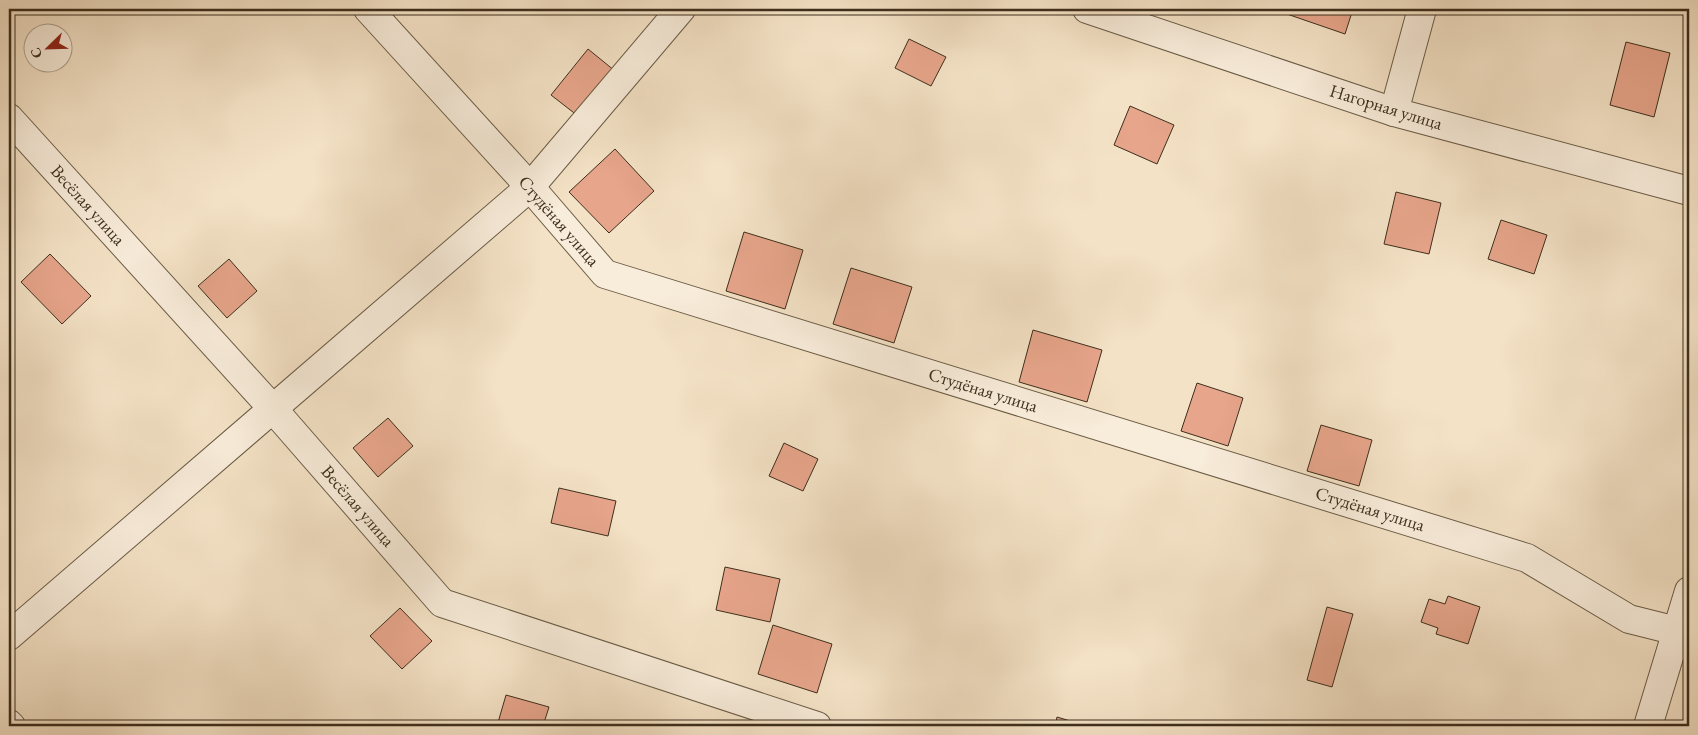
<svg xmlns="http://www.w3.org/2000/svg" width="1698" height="735" viewBox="0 0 1698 735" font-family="'EB Garamond',serif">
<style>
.building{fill:#e7a58b;stroke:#3d2f1c}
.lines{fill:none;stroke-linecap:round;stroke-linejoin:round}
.street-casing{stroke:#6b5c46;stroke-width:30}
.street{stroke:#f8ecda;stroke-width:28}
.labels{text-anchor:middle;stroke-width:5;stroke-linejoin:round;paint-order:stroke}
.street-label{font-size:18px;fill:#3d2f1c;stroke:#f8ecda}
</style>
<rect width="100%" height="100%" fill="#f4e2c6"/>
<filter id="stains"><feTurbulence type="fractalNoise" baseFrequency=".004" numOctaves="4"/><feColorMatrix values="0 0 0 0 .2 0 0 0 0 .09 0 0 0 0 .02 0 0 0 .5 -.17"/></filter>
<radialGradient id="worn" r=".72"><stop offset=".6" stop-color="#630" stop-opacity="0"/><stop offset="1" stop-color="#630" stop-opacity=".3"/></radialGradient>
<g class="building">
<polygon points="1286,9 1353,9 1345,34 1284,13"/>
<polygon points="909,39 946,57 931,86 895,68"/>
<polygon points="1626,42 1670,53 1654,117 1610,105"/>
<polygon points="588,49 615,71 578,116 551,95"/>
<polygon points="1130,106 1174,125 1157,164 1114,145"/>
<polygon points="615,149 654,191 609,233 569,192"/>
<polygon points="1396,192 1441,203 1429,254 1384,244"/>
<polygon points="1501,220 1547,235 1534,274 1488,259"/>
<polygon points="744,232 803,250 785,309 726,291"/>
<polygon points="50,254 91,296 62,324 21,282"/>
<polygon points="229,259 257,291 227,318 198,286"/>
<polygon points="851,268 912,287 894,343 833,324"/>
<polygon points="1033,330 1102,350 1087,402 1019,382"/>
<polygon points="1197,383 1243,398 1228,446 1181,431"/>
<polygon points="388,418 413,446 378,477 353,448"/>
<polygon points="1321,425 1372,440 1359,486 1307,471"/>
<polygon points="784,443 818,459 803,491 769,476"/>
<polygon points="559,488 616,501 608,536 551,523"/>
<polygon points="725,567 780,579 770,622 716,610"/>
<polygon points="1448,596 1480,607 1468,644 1436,634 1438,628 1421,622 1429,599 1445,604"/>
<polygon points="1327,607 1353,614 1332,687 1307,680"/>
<polygon points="400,608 432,641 402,669 370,636"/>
<polygon points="773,625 832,644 817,693 758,674"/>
<polygon points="506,695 549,707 543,726 497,726"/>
<polygon points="1057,717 1087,726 1055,726"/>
</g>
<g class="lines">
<defs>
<g id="street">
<polyline points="368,9 530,187 605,274 1527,558 1629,619 1689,634"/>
<polyline points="1087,9 1394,112 1689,191"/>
<polyline points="1394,112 1422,9"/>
<polyline points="9,118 273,409 442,603 817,726"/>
<polyline points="9,636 530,187 681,9"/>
<polyline points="9,724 11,726"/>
<polyline points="1648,726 1689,591"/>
</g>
</defs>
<use href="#street" class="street-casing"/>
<use href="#street" class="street"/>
</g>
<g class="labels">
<g class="street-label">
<text transform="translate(1386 107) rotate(17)" y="6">Нагорная улица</text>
<text transform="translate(88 205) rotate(48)" y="6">Весёлая улица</text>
<text transform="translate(559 221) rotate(49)" y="6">Студёная улица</text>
<text transform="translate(983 390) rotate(17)" y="6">Студёная улица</text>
<text transform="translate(358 506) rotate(49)" y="6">Весёлая улица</text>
<text transform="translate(1370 509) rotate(17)" y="6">Студёная улица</text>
</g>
</g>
<rect width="1698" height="735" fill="none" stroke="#f4e2c6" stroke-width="30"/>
<rect x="10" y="10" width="1678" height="715" fill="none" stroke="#3d2f1c" stroke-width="2.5"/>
<rect x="15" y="15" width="1668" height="705" fill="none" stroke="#3d2f1c"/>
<g transform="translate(48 48) rotate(247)"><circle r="24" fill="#f8ecda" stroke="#ada08e"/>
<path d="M0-4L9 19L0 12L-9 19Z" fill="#8f2418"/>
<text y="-8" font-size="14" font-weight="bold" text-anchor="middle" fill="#3d2f1c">С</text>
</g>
<rect width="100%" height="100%" filter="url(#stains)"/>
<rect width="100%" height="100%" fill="url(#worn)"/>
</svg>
